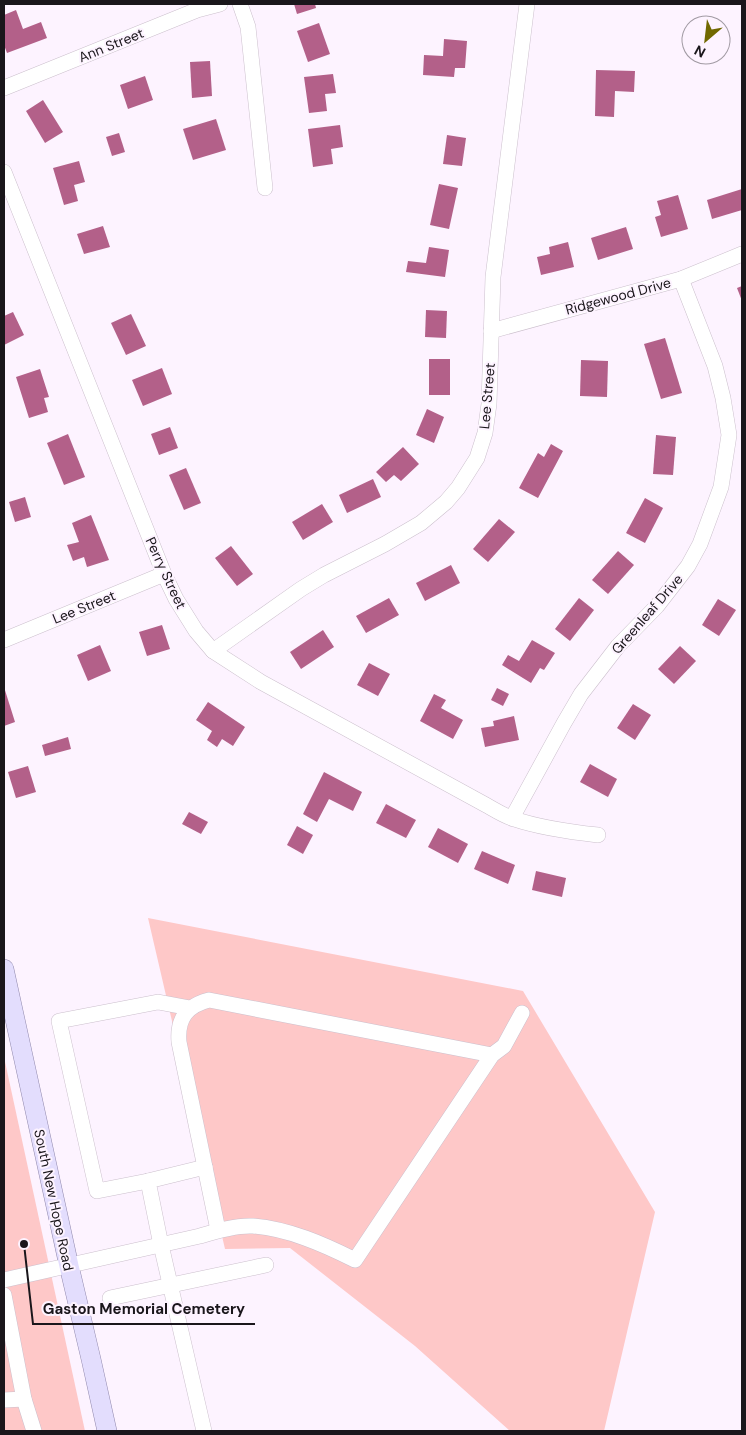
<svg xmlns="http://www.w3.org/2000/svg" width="746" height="1435" viewBox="0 0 746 1435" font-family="'DM Sans',sans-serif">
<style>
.green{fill:#fec8c8}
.building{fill:#b36089}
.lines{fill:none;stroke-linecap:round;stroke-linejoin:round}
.minor-casing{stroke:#ccc0cd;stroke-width:16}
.major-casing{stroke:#9189ad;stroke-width:20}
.minor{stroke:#fff;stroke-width:15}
.major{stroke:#e3ddfd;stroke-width:19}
.labels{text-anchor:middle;stroke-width:4;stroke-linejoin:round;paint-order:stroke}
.street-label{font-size:14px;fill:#1a161b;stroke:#fdf3ff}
.leader{fill:none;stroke:#1a161b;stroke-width:2}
.callout-dot{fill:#1a161b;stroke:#fdf3ff;stroke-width:2}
.callout-label{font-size:15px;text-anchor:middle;font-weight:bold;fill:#1a161b;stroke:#fdf3ff;stroke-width:4;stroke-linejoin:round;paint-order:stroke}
</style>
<rect width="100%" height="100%" fill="#fdf3ff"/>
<g class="green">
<polygon points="148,918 523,991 655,1212 604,1431 510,1431 415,1346 290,1248 225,1249"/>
<polygon points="4,1057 85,1431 4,1431"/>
</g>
<g class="building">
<polygon points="294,4 315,4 316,8 297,14"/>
<polygon points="16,10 23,29 41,22 47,38 7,53 4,45 4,15"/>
<polygon points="319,23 330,54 308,62 297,31"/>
<polygon points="444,39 467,41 465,68 455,68 454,77 423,75 424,55 443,56"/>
<polygon points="210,61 212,96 192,98 190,62"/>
<polygon points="596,70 635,71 634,92 615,91 614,117 595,116"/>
<polygon points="333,74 336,93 325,94 327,111 309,113 304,77"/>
<polygon points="145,76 153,100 128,109 120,85"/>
<polygon points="43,100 63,132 45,143 26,111"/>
<polygon points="216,119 226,150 193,160 183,129"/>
<polygon points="340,125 343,147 331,149 333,164 313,167 308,129"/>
<polygon points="119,133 125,152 112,156 106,137"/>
<polygon points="447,135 466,138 462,166 443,164"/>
<polygon points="79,161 85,182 74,185 78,201 64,205 53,168"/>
<polygon points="439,184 458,188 449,229 430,225"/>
<polygon points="742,189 742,210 712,219 707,200"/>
<polygon points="678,195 688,229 661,237 655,217 661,215 657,201"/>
<polygon points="103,226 110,247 84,254 77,234"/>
<polygon points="626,227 633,249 598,260 591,238"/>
<polygon points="568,242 574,267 541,275 537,257 550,254 549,247"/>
<polygon points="429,247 449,250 445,277 406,272 408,261 426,263"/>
<polygon points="742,286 742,301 737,288"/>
<polygon points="426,310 447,311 446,338 425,337"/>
<polygon points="13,312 24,335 4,345 4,316"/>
<polygon points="131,314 146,346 126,355 111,323"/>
<polygon points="665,338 682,393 661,399 644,344"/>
<rect x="429" y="359" width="21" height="36"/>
<polygon points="581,360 608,361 607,397 580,396"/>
<polygon points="162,368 172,394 143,406 132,380"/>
<polygon points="40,369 49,397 44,398 48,412 29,418 16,377"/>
<polygon points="427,409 444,417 434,443 416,435"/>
<polygon points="170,427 178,448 159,455 151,434"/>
<polygon points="68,434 85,477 64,485 47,443"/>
<polygon points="656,435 676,437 673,475 653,474"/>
<polygon points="551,444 563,451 538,498 519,488 538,453 544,457"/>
<polygon points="403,447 419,464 401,481 394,475 386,482 376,472"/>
<polygon points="186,468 201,503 184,510 169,475"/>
<polygon points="373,479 381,497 347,513 339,495"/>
<polygon points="25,497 31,517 15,522 9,502"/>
<polygon points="645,498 663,508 645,543 626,533"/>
<polygon points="322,504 333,522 303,540 292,522"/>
<polygon points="91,515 109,560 87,567 84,557 73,561 67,545 79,542 72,523"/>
<polygon points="499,519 515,532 488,562 473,549"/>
<polygon points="231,546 253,574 237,586 215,558"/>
<polygon points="618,551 634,565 608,594 592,580"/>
<polygon points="451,565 460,583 425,601 416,583"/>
<polygon points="389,598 399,615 366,633 356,616"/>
<polygon points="579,598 594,610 570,641 555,629"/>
<polygon points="718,599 736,610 719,636 702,625"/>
<polygon points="162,625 170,649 147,656 139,632"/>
<polygon points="323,630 334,647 301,669 290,652"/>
<polygon points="532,640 555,653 544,670 540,668 531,683 502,665 508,655 519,661"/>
<polygon points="100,645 111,671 88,681 77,655"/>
<polygon points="680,646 696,661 674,684 658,669"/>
<polygon points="369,663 390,674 378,696 357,685"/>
<polygon points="4,687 15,722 4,726"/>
<polygon points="497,688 509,694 503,706 491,700"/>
<polygon points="434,694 446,700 441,708 463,720 453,739 420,721"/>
<polygon points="208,702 245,727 233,746 222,739 217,747 207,740 212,731 196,720"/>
<polygon points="633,704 651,715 635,740 617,728"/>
<polygon points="514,716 519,740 485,747 481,728 494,726 493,721"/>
<polygon points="68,737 71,749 45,756 42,745"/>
<polygon points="590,764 617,779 608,797 580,782"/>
<polygon points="28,766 36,792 16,798 8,772"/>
<polygon points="324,772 362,792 353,811 329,799 317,822 303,814"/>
<polygon points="386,804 416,820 406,838 376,823"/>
<polygon points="189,812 208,822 201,834 182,824"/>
<polygon points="297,826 313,835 303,854 287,845"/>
<polygon points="438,828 468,844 458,863 428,847"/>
<polygon points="482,851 515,865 508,884 474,869"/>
<polygon points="536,871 566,878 562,897 532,890"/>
</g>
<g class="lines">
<defs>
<g id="minor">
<polyline points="240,4 248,27 265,188"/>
<polyline points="4,88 197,10 220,4"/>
<path d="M4,172l160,402 12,25 20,32 17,20 48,31 225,123c9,5 18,11 28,14 27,9 56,13 84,16"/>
<polyline points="491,331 681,279 742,254"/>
<polyline points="4,640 164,574"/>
<polyline points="213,651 301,589 324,575 385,544 421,523 446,502 458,488 477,458 485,433 489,404 493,277 527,4"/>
<polyline points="512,818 564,723 581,694 618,646 657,606 688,566 700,544 721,487 729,435 723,398 715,366 681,279"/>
<polyline points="148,1181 97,1191 59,1021 158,1002 190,1008"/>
<path d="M218,1230l-39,-188c-2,-23 7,-36 30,-42l283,55"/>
<path d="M4,1280l196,-44c16,-5 36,-11 53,-10 36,3 70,18 102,34l137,-205 12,-9 18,-33"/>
<polyline points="4,1295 24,1399 34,1431"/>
<polyline points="110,1298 266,1265"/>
<polyline points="4,1400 24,1399"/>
<polyline points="204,1431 161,1245 148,1181 205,1167"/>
</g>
<polyline id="major" points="4,969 69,1266 91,1359 107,1431"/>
</defs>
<use href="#minor" class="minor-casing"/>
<use href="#major" class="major-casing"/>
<use href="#minor" class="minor"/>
<use href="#major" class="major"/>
</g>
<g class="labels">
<g class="street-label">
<text transform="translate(111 45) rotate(-22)" y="5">Ann Street</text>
<text transform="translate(618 296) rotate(-15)" y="5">Ridgewood Drive</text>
<text transform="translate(487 396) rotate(-85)" y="5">Lee Street</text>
<text transform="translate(166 573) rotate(65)" y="5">Perry Street</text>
<text transform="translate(84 607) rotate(-22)" y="5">Lee Street</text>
<text transform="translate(647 614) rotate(-49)" y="5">Greenleaf Drive</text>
<text transform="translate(54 1200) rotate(78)" y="5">South New Hope Road</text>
</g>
</g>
<path class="leader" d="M24 1244L33 1324H255"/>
<circle class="callout-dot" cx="24" cy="1244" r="5"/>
<g class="callout-label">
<text x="144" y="1314">Gaston Memorial Cemetery</text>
</g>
<rect width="746" height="1435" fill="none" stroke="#1a161b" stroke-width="10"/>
<g transform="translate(706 40) rotate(208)"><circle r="24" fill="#fdf3ff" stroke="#a29ba4"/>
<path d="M0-4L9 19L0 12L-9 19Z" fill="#716800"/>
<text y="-8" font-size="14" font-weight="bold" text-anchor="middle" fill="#1a161b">N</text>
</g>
</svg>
